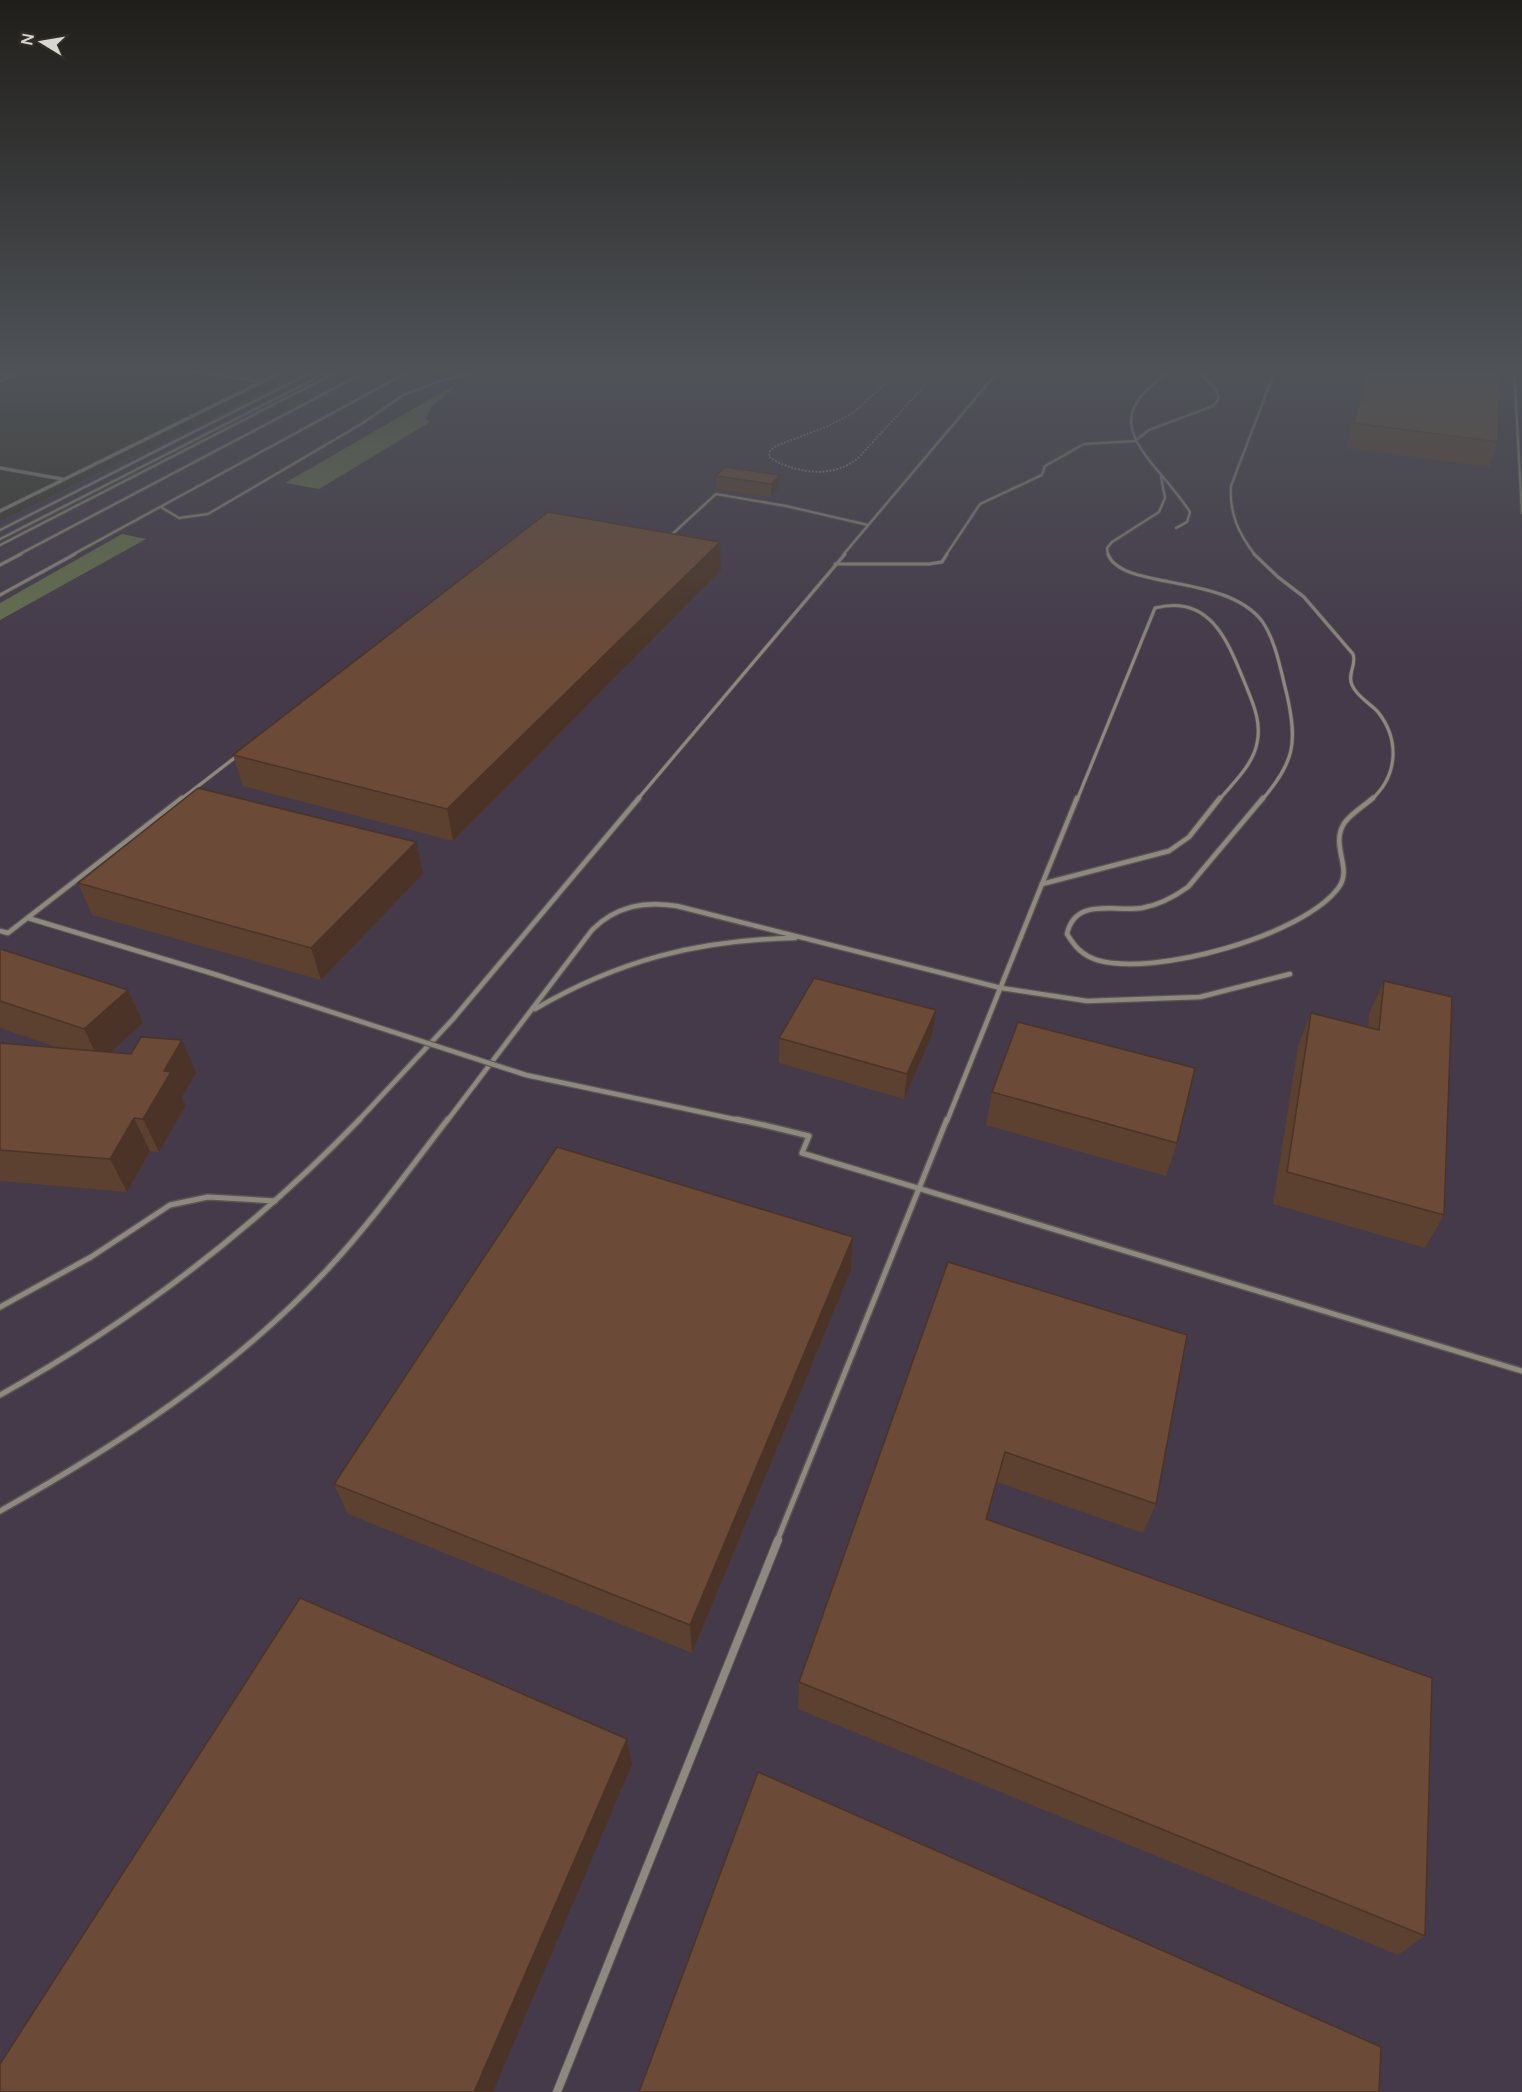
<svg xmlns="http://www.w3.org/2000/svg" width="1522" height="2092" viewBox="0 0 1522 2092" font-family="Manrope,sans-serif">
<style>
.industrial{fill:#453a4a}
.forest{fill:#66704d}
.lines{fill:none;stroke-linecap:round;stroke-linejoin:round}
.service-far4-casing{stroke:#58554f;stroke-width:4}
.service-far3-casing{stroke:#58554f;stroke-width:4.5}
.service-far2-casing{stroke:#58554f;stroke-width:7}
.service-far1-casing{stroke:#58554f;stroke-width:8}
.service-casing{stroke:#58554f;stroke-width:10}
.minor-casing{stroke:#58554f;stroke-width:4.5}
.path{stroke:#827f78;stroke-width:2;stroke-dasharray:2 1.5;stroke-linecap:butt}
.service-far4{stroke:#8d8880;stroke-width:2}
.service-far3{stroke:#8d8880;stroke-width:3}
.service-far2{stroke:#8d8880;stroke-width:4.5}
.service-far1{stroke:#8d8880;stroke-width:5}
.service{stroke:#8d8880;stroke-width:8}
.minor{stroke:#8d8880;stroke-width:3}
.service-bridge-far1-casing{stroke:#58554f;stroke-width:7;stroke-linecap:butt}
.service-bridge-casing{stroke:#58554f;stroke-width:8;stroke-linecap:butt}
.service-bridge-far1{stroke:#8d8880;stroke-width:4.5}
.service-bridge{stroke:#8d8880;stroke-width:5}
.wall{fill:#5c4030}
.shaded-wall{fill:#4b3427}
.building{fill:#6b4a38;stroke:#4b3427;stroke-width:1.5}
</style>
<rect width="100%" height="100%" fill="#3a372f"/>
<polygon class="industrial" points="311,368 1522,368 1522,2092 0,2092 0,521"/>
<g class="forest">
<polygon points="453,386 453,389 431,407 426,419 430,422 319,489 285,483"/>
<polygon points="122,534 146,539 0,620 0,603"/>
</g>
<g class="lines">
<defs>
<g id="service-far4">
<polyline points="1514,368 1522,513"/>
<polyline points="188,370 262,382"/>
<polyline points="0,374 12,376"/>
<polyline points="161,507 179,518 208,514 363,423 403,395 440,381 490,368"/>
<path d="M1176,528l11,-6 3,-10c-36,-56 -105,-91 -13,-144"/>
<polyline points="0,530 320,368"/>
<polyline points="668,538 716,494 786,506 868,525"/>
<polyline points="0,539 336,368"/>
<polyline points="0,545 345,368"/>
<polyline points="18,555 373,368"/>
<polyline points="72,555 415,368"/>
<polyline points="843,555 1001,368"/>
<polyline points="946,555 980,504 1042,475 1045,466 1084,444 1135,441 1149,430 1213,406 1219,398 1215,388 1196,368"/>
<polyline points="1108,555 1107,548 1112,542 1159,512 1165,498 1161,477"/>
<path d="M1255,555c-16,-21 -26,-41 -24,-69l45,-118"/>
</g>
<g id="service-far3">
<path d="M1108,554c12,36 117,19 154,67 14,20 19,51 25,74 11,49 7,67 -25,105"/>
<path d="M1254,554l24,23 26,20 49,57c4,11 -6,19 -1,31 5,12 18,18 26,27 22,28 20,64 -7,88"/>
<polyline points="835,564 929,564 942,562 947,554"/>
<polyline points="0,565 21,554"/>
<polyline points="0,595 75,554"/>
<polyline points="180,800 237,756"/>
<polyline points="637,800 845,554"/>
<path d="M1077,800l78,-192c54,-14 72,31 89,73 8,20 18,40 13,62 -4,22 -24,40 -38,57"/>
</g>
<g id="service-far2">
<path d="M1263,798l-75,89c-14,10 -29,18 -46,21 -28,4 -67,-11 -75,26 8,13 15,21 30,26 56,17 207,-24 242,-73 14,-20 -10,-42 6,-65 8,-10 19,-16 28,-24"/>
<polyline points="1042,884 1077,798"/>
<polyline points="1042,884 1169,851 1189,837 1220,798"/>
<polyline points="28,918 214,974"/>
<polyline points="0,931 8,933 182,798"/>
<path d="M535,1009c84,-49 163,-69 260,-71"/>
<polyline points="358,1121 453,1019 639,798"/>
<path d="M447,1121l145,-191c24,-24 52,-29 85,-24l324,82 86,13 113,-4 90,-23"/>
<polyline points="947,1121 1042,884"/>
</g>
<g id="service-far1">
<polyline points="764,1125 809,1136 802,1153 1522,1371"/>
<polyline points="0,1307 91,1257 170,1205 208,1197 275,1201"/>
<path d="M0,1395c135,-75 252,-164 360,-276"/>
<path d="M0,1511c118,-66 232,-140 325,-239 45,-48 83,-101 123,-153"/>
<polyline points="777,1541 947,1119"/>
</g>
<polyline id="service" points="557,2092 778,1540"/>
<g id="minor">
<polyline points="0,381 31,368"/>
<polyline points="0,468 62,479"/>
<polyline points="0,511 290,368"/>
</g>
</defs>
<use href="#service-far4" class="service-far4-casing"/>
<use href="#service-far3" class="service-far3-casing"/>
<use href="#service-far2" class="service-far2-casing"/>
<use href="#service-far1" class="service-far1-casing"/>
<use href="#service" class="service-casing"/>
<use href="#minor" class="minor-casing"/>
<path class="path" d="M902,368l-49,45 -25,13 -52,20 -6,5 -1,6c25,17 67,22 90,0l82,-89"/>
<use href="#service-far4" class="service-far4"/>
<use href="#service-far3" class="service-far3"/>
<use href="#service-far2" class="service-far2"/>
<use href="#service-far1" class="service-far1"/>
<use href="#service" class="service"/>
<use href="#minor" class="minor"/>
<defs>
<polyline id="service-bridge-far1" points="214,974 526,1075 743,1121"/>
<polyline id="service-bridge" points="736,1119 764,1125"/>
</defs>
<use href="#service-bridge-far1" class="service-bridge-far1-casing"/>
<use href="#service-bridge" class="service-bridge-casing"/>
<use href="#service-bridge-far1" class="service-bridge-far1"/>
<use href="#service-bridge" class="service-bridge"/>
</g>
<g class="wall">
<polygon points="1366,368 1500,368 1498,442 1489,467 1346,448"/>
<polygon points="780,475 779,489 771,497 716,489 716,476"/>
<polygon points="720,542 721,570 453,841 243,786 233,755"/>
<polygon points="423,874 321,980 92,915 78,883"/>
<polygon points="0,949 128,990 143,1023 111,1052 196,1073 182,1097 186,1105 159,1152 150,1151 127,1192 0,1181 0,1043 59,1048 0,1028"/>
<polygon points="1384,981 1444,1215 1425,1248 1273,1204 1298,1046 1311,1013 1368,1027 1369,1014"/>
<polygon points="932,1035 904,1099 779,1063 779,1038"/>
<polygon points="992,1092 1177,1143 1166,1176 986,1125"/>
<polygon points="948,1262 1156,1504 1143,1533 997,1482 987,1519 1425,1936 1398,1955 798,1709 799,1682"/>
<polygon points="851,1270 692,1653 348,1514 334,1484"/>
</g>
<g class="shaded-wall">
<polygon points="780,475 779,489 771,497 771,484"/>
<polygon points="720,542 721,570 453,841 447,809"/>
<polygon points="416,842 423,874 321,980 311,948"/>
<polygon points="128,990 143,1023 100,1062 84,1029"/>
<polygon points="936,1010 932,1035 904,1099 907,1074"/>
<polygon points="182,1040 196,1073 182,1097 186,1105 159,1152 143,1119 164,1071"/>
<polygon points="134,1118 150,1151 127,1192 110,1159"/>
<polygon points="853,1237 851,1270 692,1653 690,1625"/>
<polygon points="1005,1452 997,1482 979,1548 986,1519"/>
<polygon points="627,1739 632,1764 493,2092 474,2092"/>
</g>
<g class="building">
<polygon points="1367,368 1500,368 1498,442 1354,423"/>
<polygon points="725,467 780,475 771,484 716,476"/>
<polygon points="548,512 720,542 447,809 233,755"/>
<polygon points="198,788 416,842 311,948 78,883"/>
<polygon points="0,949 128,990 84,1029 0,1001"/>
<polygon points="814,978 936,1010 907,1074 779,1038"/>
<polygon points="1384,981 1452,997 1444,1215 1287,1172 1311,1013 1379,1030"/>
<polygon points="1018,1022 1195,1068 1177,1143 992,1092"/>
<polygon points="141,1037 182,1040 164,1071 171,1072 143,1119 134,1118 110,1159 0,1150 0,1043 131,1054"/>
<polygon points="557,1147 853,1237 690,1625 334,1484"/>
<polygon points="948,1262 1187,1335 1156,1504 1005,1452 986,1519 1432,1678 1425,1936 799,1682"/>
<polygon points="300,1598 627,1739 474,2092 0,2092 0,2064"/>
<polygon points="758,1772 1381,2047 1379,2092 639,2092"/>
</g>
<linearGradient id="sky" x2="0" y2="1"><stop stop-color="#201e1a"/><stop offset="0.56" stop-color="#4f5358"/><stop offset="1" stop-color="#4f5358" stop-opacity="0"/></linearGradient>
<rect width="1522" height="661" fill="url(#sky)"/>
<g transform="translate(42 42) rotate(281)" stroke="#302c25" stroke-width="4.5" paint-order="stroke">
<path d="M0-4.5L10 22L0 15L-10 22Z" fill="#d8d6d1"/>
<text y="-9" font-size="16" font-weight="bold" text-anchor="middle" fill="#d8d6d1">N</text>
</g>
</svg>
